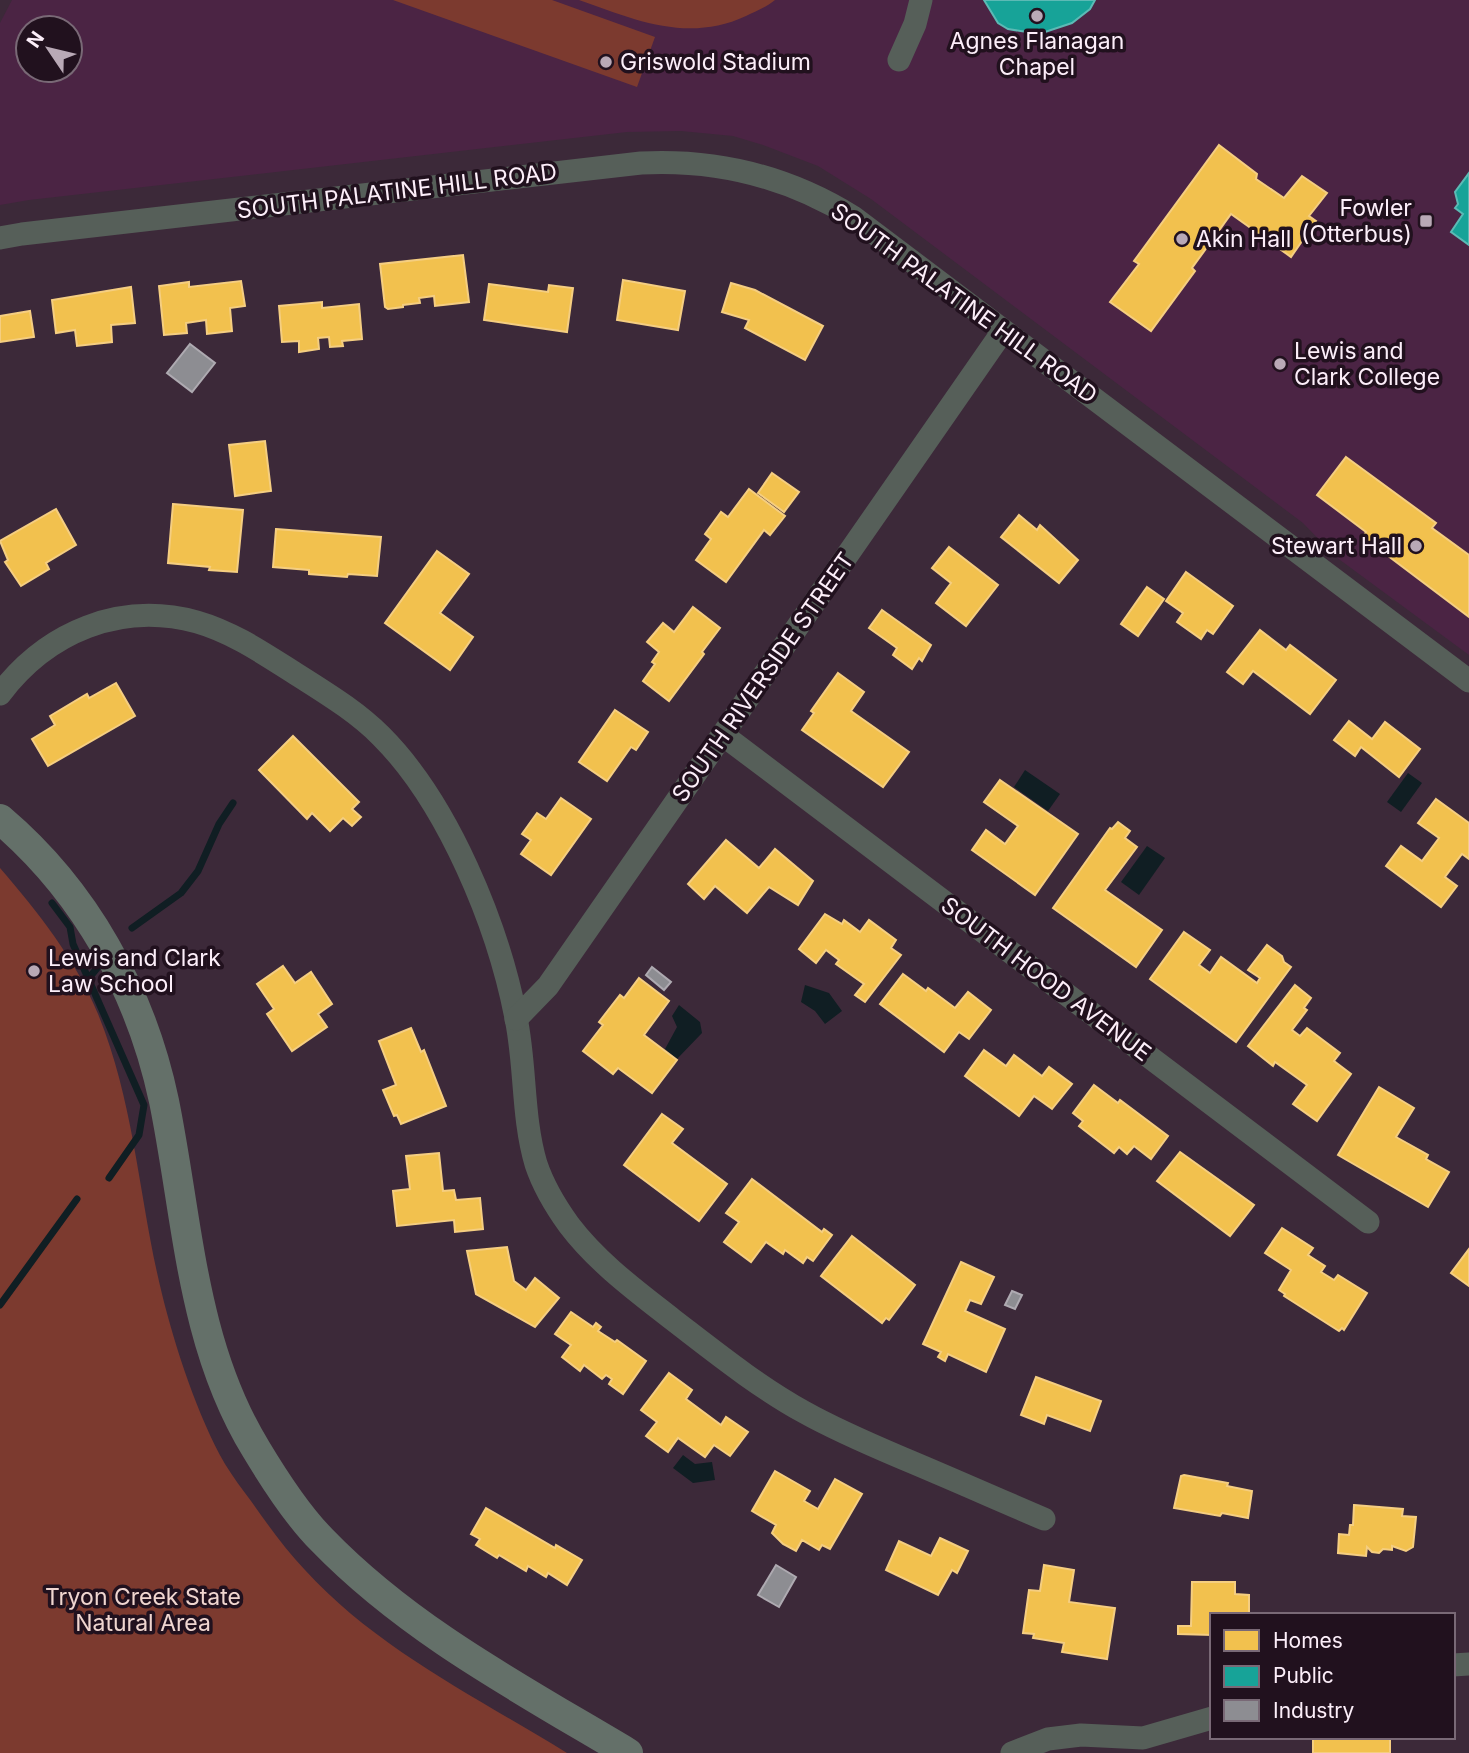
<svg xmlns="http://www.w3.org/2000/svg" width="1469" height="1753" viewBox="0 0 1469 1753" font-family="Inter,sans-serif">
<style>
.built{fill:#4b2444;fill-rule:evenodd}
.green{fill:#7c3a2f}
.water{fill:#101e23}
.homes{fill:#f2c14e;stroke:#f5ce81;stroke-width:2}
.public{fill:#17a398;stroke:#5cbab5;stroke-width:2}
.industry{fill:#8d8d92;stroke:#aeaab1;stroke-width:2}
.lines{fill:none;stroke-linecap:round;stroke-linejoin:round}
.stream{stroke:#101e23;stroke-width:7}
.minor{stroke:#565f59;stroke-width:23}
.major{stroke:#647069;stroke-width:30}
.poi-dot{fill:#b9a9b6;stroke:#21111e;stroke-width:2.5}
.labels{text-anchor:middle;stroke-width:7;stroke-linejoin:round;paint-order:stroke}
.poi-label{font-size:23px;fill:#fceef9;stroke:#21111e;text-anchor:start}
.street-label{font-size:23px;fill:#fceef9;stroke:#21111e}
.park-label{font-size:23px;fill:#f0d6d0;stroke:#21111e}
</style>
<rect width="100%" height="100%" fill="#3c2939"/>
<path class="built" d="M12,0h1457v655l-133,-98 -33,-34 -432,-324 -53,-33 -55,-21 -30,-9 -52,-5 -54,1 -598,68 -29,5v-182zM28,28h42v42h-42z"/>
<g class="green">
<polygon points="393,0 552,0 655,37 637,87"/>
<path d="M579,0h196c-8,7 -19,11 -29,16 -58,27 -111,4 -167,-16z"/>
<path d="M0,868c38,44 76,92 98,146 37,90 41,187 64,280 13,53 36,123 63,170 8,13 17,25 26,37 17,24 34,48 54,69 72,79 173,128 262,183h-567z"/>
</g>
<g class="water">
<polygon points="1025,770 1060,794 1048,811 1014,787"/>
<polygon points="1408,773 1422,783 1401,812 1387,802"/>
<polygon points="1147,846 1165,858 1139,895 1121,882"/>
<polygon points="805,985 829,993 842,1011 825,1024 815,1011 801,1002"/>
<polygon points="679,1005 700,1022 702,1033 677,1059 665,1049 677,1027 672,1016"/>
<polygon points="683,1455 695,1464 712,1462 715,1480 693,1483 673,1468"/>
</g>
<g class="homes">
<polygon points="1219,145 1257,174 1256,179 1284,198 1302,176 1327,193 1309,216 1316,221 1291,257 1231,214 1192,268 1195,271 1151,331 1110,302 1139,264 1134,261"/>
<polygon points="463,255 469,302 435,306 434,296 419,298 420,303 403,305 403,307 388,309 385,307 380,264"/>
<polygon points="623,280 685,291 678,330 617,320"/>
<polygon points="241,281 245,306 230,308 232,331 207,334 206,320 186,323 187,333 164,335 159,286 189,282 189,287"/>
<polygon points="731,283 755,290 823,326 805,360 745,328 749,320 722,312"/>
<polygon points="489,284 548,292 549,285 573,288 567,332 484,320"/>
<polygon points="131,287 135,323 111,325 112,342 77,346 75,330 56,333 52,300"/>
<polygon points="322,302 322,308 359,304 362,339 342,341 343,346 330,347 329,337 318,338 319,349 299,352 299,341 282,342 279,306"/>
<polygon points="30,311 34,337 0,342 0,316"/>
<polygon points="265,441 271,491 235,496 229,445"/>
<polygon points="1346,457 1436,523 1432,528 1469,555 1469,617 1363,537 1366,532 1317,495"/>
<polygon points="772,473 799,492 784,512 758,493"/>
<polygon points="749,489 785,516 770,535 764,530 726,582 696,560 711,539 705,534 721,512 728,517"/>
<polygon points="173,504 243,510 237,572 209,570 210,567 168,563"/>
<polygon points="56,509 76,545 46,563 49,569 21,586 5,562 8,560 0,541"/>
<polygon points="1019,515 1037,530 1040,525 1078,560 1059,583 1001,537"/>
<polygon points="276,529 381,537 377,576 348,574 347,577 309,574 309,570 273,567"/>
<polygon points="949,547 998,585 966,626 936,603 951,583 932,568"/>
<polygon points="437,551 469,574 440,613 473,637 450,670 385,623"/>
<polygon points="1186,572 1233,606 1213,634 1207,630 1201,639 1177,622 1183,613 1166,601"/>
<polygon points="1147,587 1164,599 1138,636 1121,624"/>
<polygon points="693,607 720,628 702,652 704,654 669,701 643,681 655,664 652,662 659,652 647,642 663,623 674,632"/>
<polygon points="882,610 931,645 922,661 919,658 912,669 893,655 897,648 869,628"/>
<polygon points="1260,630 1286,650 1290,645 1336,680 1310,714 1253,671 1243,684 1227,672"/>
<polygon points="838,673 864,692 851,711 909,752 883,787 802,730 814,713 811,711"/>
<polygon points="116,683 135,716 48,766 32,739 55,725 50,716 87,694 89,698"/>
<polygon points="615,710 648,732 636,750 631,747 607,781 579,762"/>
<polygon points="1349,721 1372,739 1385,722 1420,749 1399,777 1361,747 1355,756 1334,740"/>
<polygon points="293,736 359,802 352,809 361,817 352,826 343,818 330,831 312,813 307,819 259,770"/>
<polygon points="1000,780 1078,834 1035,895 972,850 986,830 1005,844 1018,826 984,802"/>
<polygon points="561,798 591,819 551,875 521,854 531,840 522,834 537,813 546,819"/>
<polygon points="1436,799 1469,823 1469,859 1462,854 1445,877 1457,886 1441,907 1386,866 1401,846 1422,861 1439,838 1418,823"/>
<polygon points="1118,822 1130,831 1125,838 1137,847 1105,890 1162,930 1136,967 1053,908 1110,828 1112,829"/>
<polygon points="726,840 759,868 775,849 813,881 798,905 769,887 747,913 715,886 704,899 688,884"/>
<polygon points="825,914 842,924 844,920 860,932 869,920 896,940 891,948 901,955 865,1002 855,995 864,984 836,964 839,960 826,950 816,963 799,949"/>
<polygon points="1184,932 1210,950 1199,965 1210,973 1221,957 1257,983 1260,978 1248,970 1267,945 1282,956 1284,962 1291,967 1236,1042 1150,979"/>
<polygon points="283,966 295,983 311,972 332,1004 318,1014 327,1027 292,1051 267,1014 274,1009 257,984"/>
<polygon points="903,974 926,991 928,988 955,1008 968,992 991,1010 969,1039 959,1032 944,1052 880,1004"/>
<polygon points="639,978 669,1001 644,1035 677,1060 652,1093 618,1068 613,1074 583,1051 603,1025 599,1022 620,995 624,998"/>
<polygon points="1295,985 1311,998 1304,1008 1307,1010 1292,1030 1300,1036 1307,1028 1340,1053 1334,1061 1351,1074 1317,1121 1293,1104 1307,1085 1275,1062 1273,1066 1248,1046"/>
<polygon points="411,1028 421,1052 424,1050 446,1106 401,1124 397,1115 394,1116 383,1090 396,1085 379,1041"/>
<polygon points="984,1050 1006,1066 1014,1055 1042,1076 1049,1067 1072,1084 1052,1109 1034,1096 1019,1116 965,1076"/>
<polygon points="1094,1085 1118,1103 1120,1100 1168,1136 1151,1159 1134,1146 1127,1154 1119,1147 1114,1153 1079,1126 1083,1121 1073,1113"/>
<polygon points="1379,1087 1414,1108 1396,1137 1428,1155 1426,1159 1449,1172 1428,1207 1338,1155"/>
<polygon points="662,1114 683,1129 672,1143 727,1184 699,1221 624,1165"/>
<polygon points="1180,1152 1254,1205 1230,1236 1157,1181"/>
<polygon points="439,1153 443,1191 454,1190 456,1200 480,1198 483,1229 455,1232 454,1220 397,1226 393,1191 410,1189 406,1156"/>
<polygon points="752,1179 822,1232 824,1229 832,1235 813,1261 807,1257 803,1263 785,1250 783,1254 766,1242 751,1262 724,1242 739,1222 726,1213"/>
<polygon points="1282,1228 1313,1248 1308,1255 1325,1266 1321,1272 1334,1280 1338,1275 1367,1293 1344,1330 1342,1328 1339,1331 1284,1296 1285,1294 1279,1290 1291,1270 1265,1253"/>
<polygon points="852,1236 915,1285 889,1320 886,1318 882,1323 821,1276"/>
<polygon points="507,1247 514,1281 526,1290 535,1278 559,1298 535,1327 476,1294 467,1251"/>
<polygon points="1469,1249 1469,1286 1451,1273"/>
<polygon points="961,1262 994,1277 981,1304 970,1300 965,1311 1005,1329 986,1372 948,1354 945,1361 938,1357 941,1352 923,1344"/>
<polygon points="571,1312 593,1327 596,1323 601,1327 598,1331 615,1342 617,1340 646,1361 623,1394 609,1384 612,1379 606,1375 602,1379 584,1365 580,1371 562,1357 571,1345 555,1334"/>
<polygon points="669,1373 692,1390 686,1399 721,1425 726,1417 748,1432 730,1456 714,1445 705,1457 678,1438 668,1452 646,1436 657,1422 641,1410"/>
<polygon points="1036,1377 1101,1401 1090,1431 1047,1415 1044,1424 1021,1415"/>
<polygon points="775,1471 810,1491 804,1501 818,1509 835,1479 862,1494 830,1549 822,1545 819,1550 802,1540 796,1551 783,1544 772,1533 776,1525 752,1511"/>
<polygon points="1184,1475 1228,1483 1227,1486 1252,1491 1248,1518 1222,1513 1220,1516 1174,1508 1181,1476"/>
<polygon points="1354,1505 1403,1509 1402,1516 1416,1517 1413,1547 1406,1551 1392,1546 1392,1550 1383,1549 1379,1553 1372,1552 1367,1547 1366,1556 1338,1553 1339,1534 1349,1535 1350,1525 1353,1525"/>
<polygon points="486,1508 555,1548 556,1545 582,1560 567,1585 548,1573 546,1577 528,1566 526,1571 499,1555 497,1558 476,1545 480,1539 471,1534"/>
<polygon points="940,1538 968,1551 957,1573 952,1570 938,1595 886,1570 899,1541 931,1556"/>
<polygon points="1044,1565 1074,1570 1069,1602 1115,1608 1107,1659 1062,1652 1064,1643 1033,1638 1034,1634 1023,1633 1029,1590 1040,1591"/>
<polygon points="1192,1582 1235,1582 1235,1594 1249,1595 1249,1615 1212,1615 1212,1635 1178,1634 1178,1626 1191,1626"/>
<rect x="1313" y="1737" width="77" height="16"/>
</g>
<g class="public">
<polygon points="984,0 1095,0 1090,9 1072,23 1039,34 1008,29 998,23"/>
<polygon points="1469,173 1469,245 1451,232 1463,214 1455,208 1458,204 1455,192"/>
</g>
<g class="industry">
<polygon points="190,344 215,363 192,392 167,373"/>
<polygon points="652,967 671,982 664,990 646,975"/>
<polygon points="1012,1291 1022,1295 1015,1309 1005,1305"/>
<polygon points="776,1565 796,1577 779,1607 758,1595"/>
</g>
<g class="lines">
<g class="stream">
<polyline points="52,903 70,927 73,944 144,1105 139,1135 109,1178"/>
<polyline points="132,928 181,893 198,871 219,824 233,803"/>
<polyline points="89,978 98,967"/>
<polyline points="0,1305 77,1199"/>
</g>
<g class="minor">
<polyline points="899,60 915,24 921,0"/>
<path d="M0,238l22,-4 619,-71c77,-4 146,13 212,54l616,464"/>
<path d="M0,694c47,-62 120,-93 197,-72 35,10 66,31 96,50 31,20 62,38 88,64 67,67 117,189 135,282 10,48 6,99 20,146 7,21 20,43 33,61 28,37 66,65 103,94 43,33 85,67 132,93 32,18 65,32 98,46 48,20 95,41 142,61"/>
<polyline points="723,735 1368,1222"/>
<polyline points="516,1019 548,986 1003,331"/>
<polyline points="1453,1665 1469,1664"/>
<polyline points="1012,1753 1048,1739 1081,1735 1143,1738 1212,1718"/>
</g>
<path class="major" d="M0,819c85,72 141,173 164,282 24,118 27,242 92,348 18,30 41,66 66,91 87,90 199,149 306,213"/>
</g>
<g class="poi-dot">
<circle cx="1037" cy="16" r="7"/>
<circle cx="606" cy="62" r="7"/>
<rect x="1419" y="214" width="14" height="14" rx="3.5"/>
<circle cx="1182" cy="239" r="7"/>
<circle cx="1280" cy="364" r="7"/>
<circle cx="1416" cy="546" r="7"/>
<circle cx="34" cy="971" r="7"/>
</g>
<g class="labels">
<g class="poi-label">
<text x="1037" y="49" text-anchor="middle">Agnes Flanagan<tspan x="1037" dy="26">Chapel</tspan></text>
<text x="620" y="70">Griswold Stadium</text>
<text x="1412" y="216" text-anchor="end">Fowler<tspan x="1412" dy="26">(Otterbus)</tspan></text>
<text x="1196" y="247">Akin Hall</text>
<text x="1294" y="359">Lewis and<tspan x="1294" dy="26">Clark College</tspan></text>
<text x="1402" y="554" text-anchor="end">Stewart Hall</text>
<text x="48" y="966">Lewis and Clark<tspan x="48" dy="26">Law School</tspan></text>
</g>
<g class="street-label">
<text transform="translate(397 191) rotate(-7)" y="8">SOUTH PALATINE HILL ROAD</text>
<text transform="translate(964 303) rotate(36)" y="8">SOUTH PALATINE HILL ROAD</text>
<text transform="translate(763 677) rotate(-55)" y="8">SOUTH RIVERSIDE STREET</text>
<text transform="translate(1046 979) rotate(37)" y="8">SOUTH HOOD AVENUE</text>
</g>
<g class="park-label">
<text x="143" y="1605">Tryon Creek State<tspan x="143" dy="26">Natural Area</tspan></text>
</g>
</g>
<rect x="1210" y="1613" width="245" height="126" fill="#21111e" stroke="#796976" stroke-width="2"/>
<rect x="1224" y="1630" width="35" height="21" fill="#f2c14e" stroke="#796976" stroke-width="2"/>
<text x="1273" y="1648" font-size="21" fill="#fceef9">Homes</text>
<rect x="1224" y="1666" width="35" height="21" fill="#17a398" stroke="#796976" stroke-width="2"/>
<text x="1273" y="1683" font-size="21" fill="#fceef9">Public</text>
<rect x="1224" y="1700" width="35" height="21" fill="#8d8d92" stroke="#796976" stroke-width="2"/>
<text x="1273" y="1718" font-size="21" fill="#fceef9">Industry</text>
<g transform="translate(49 49) rotate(305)"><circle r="33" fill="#21111e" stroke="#796976" stroke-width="2"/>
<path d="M0-5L12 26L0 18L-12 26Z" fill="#b9a9b6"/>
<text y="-10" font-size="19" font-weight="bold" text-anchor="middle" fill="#fceef9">N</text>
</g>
</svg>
